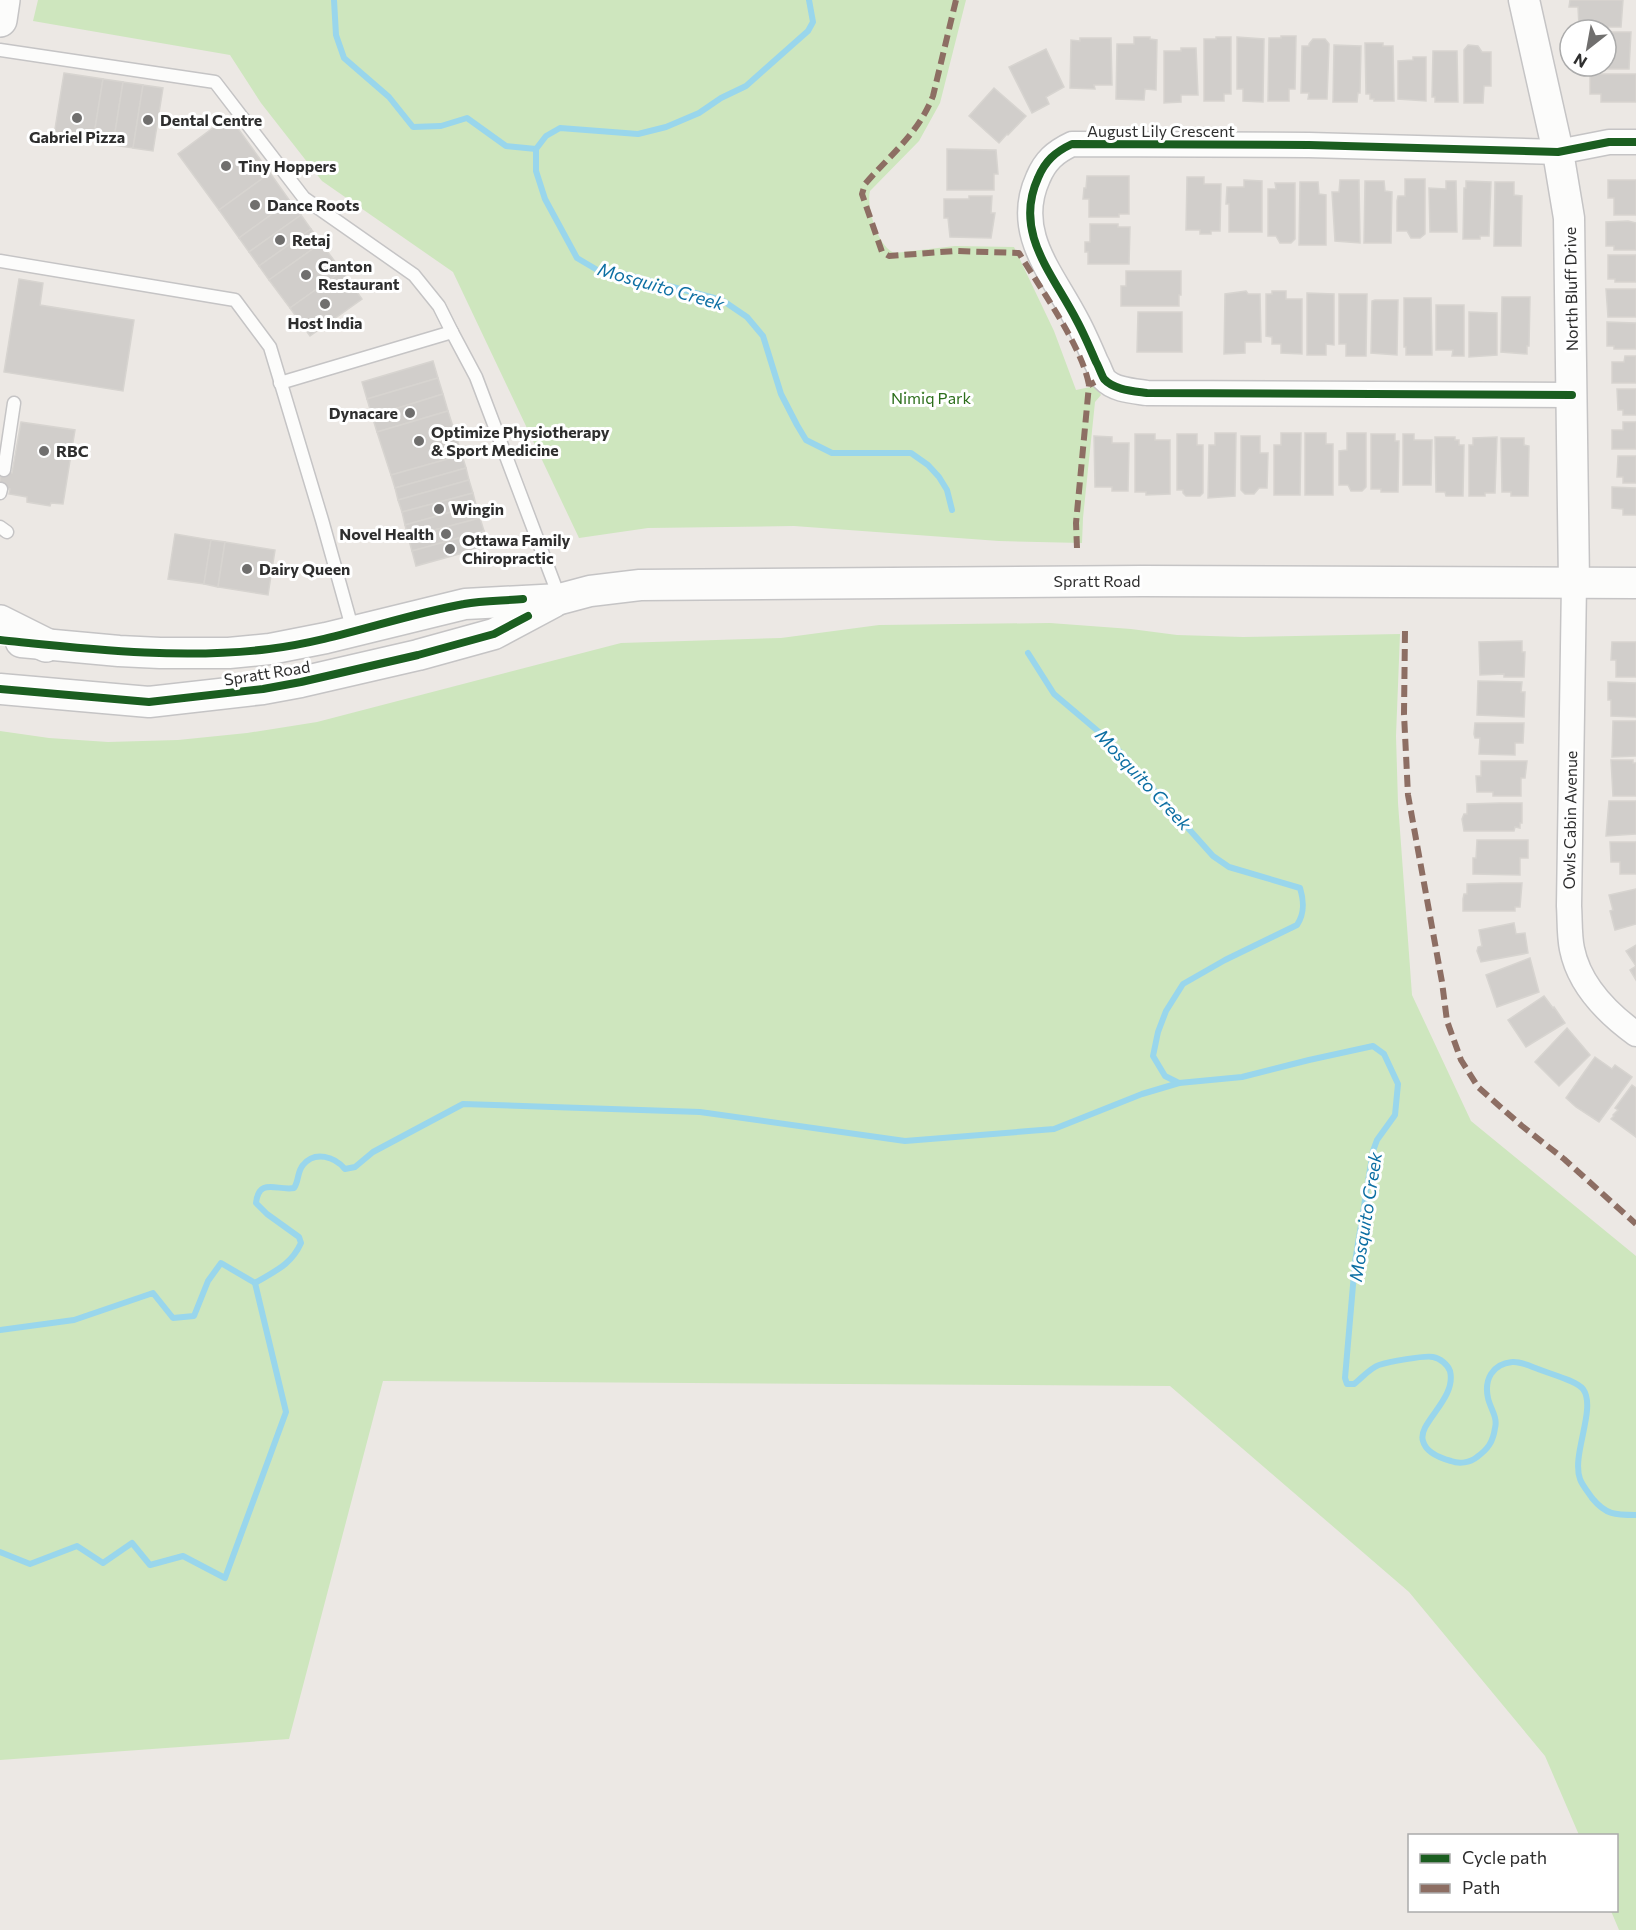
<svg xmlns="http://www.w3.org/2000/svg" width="1636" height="1930" viewBox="0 0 1636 1930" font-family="Commissioner,sans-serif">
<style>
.green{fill:#cee6be}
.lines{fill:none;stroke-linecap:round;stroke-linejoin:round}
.stream{stroke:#99d6ec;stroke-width:6}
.building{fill:#d1cecb;stroke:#d7d4d0;stroke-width:1.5}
.service-casing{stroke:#c5c4c5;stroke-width:15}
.minor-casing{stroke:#c5c4c5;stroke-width:27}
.tertiary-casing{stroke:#c5c4c5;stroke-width:33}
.secondary-casing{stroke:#c5c4c5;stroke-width:36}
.service{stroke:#fcfcfb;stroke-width:12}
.minor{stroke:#fcfcfb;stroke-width:24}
.tertiary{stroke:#fcfcfb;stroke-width:30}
.secondary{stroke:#fcfcfb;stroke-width:33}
.quiet{stroke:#8d6e63;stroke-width:6;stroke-dasharray:12 6;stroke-linecap:butt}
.cycleway-casing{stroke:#fff;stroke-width:11}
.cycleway{stroke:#1b5e20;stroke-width:8}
.poi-dot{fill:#706f6e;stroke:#fff;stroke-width:2}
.labels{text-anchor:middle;stroke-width:6;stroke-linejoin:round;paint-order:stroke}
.poi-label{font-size:16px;font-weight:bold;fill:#2e2e2e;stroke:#fff;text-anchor:start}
.street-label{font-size:16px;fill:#2e2e2e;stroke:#fff}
.park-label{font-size:16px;fill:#2c6e1b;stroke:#fff}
.water-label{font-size:18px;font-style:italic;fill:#0d6fa3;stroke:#fff}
</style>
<rect width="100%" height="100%" fill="#ece8e4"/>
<g class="green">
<path d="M38,0h928l-26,103 -21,38 -49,50c-4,16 8,57 25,62l60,-7 59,1 40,84 22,59 19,-4 6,9 -6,7 -12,116 -1,25 -83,-2 -205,-15 -146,2 -69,10 -126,-266 -131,-91 -61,-78 -31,-48 -197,-34z"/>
<polygon points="1050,623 1131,629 1177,635 1243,637 1400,634 1396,736 1398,803 1412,995 1471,1121 1636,1256 1636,1930 1619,1930 1611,1911 1616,1910 1616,1836 1579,1835 1545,1756 1409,1592 1170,1386 383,1381 289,1739 0,1760 0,731 49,738 108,742 178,740 247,733 317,722 621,643 781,638 879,625"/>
</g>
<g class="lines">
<g class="stream">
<polyline points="334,0 336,35 344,58 389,97 413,127 441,126 467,118 506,146 536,149"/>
<polyline points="809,0 813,22 808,31 746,86 721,98 699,113 666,127 638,134 560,128 546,136 536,149 536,171 545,199 577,258 599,271 623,274 722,300 747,317 763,336 781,394 797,425 806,440 832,453 911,453 928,465 939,477 947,490 952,510"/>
<path d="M1028,653l26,41 58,49 101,113 16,11 71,21c4,13 5,25 -3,37l-72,35 -42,24 -17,27 -8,21 -5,24 12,20 14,7 63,-6 67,-17 64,-14 11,8 14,30 -3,31 -18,25 -4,11 -18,111 -10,116 2,6h7c8,-6 16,-16 25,-19 9,-3 46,-10 54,-8 7,1 15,8 17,14 7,28 -33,52 -27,70 3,12 17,17 28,20 8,3 19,2 26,-4 11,-8 16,-15 18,-29 3,-11 -5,-20 -7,-30 -4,-18 4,-34 24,-36 8,-1 18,4 26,7 12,5 37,11 45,20 14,19 -12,66 -3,90 2,6 8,13 12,19 14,17 23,17 44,17"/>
<path d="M0,1330l74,-10 79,-27 20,25 21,-2 14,-35 13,-18 34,20c20,-12 36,-18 46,-40l-2,-6 -32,-23 -11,-11c3,-26 21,-12 38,-15 5,-7 3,-16 9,-23 12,-15 32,-8 42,4l10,-2 18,-15 90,-48 237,8 205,29 149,-12 88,-35 37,-11"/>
<polyline points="0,1552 30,1564 77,1546 103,1563 132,1543 150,1565 183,1556 225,1578 286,1412 255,1283"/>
</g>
</g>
<g class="building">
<polygon points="1570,0 1623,0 1621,27 1579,27 1578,7 1569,7"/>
<polygon points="1606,32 1631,32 1629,69 1585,69 1585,66 1606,66"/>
<polygon points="1281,36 1296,36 1295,89 1289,89 1289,101 1268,101 1269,38 1281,38"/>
<polygon points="1134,37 1150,37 1150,39 1157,40 1156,90 1145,89 1144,100 1116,99 1117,44 1134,44"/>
<polygon points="1216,37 1231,37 1231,94 1224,94 1224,101 1204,101 1204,39 1216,39"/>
<polygon points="1237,37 1264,39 1263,102 1243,101 1243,89 1237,89"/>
<polygon points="1080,38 1111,38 1112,85 1094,85 1095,89 1070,88 1071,40 1080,41"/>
<polygon points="1313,39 1325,39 1329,44 1327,99 1308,99 1309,93 1301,93 1302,46 1309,46 1309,44"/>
<polygon points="1365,43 1383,43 1383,46 1393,46 1394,101 1374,101 1374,99 1370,99 1370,94 1366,94"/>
<polygon points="1334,45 1361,46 1360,93 1358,93 1357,102 1333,102"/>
<polygon points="1468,45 1478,46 1482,52 1491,52 1491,86 1484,86 1483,103 1464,103 1464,50"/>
<polygon points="1181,48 1196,48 1198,95 1181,95 1181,102 1164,103 1164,51 1181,51"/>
<polygon points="1046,49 1064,87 1046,97 1049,104 1032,113 1009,67"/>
<polygon points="1433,51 1457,51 1458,102 1435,102 1435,97 1432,97"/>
<polygon points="1413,57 1426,57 1426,101 1398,99 1398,61 1413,60"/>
<polygon points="64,73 103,79 93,141 54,135"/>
<polygon points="1590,74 1636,74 1636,102 1601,102 1601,94 1590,94"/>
<polygon points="103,79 123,82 113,145 93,141"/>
<polygon points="123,82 143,85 133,148 113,145"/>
<polygon points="143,85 163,88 153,151 133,148"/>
<polygon points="994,88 1026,116 1008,135 1007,134 999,143 969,116"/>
<polygon points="229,116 270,173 219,210 178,154"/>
<polygon points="947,149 996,150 998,174 994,174 994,190 947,190"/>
<polygon points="270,173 290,201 239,238 219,210"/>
<polygon points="1087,176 1129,176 1129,214 1119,214 1119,217 1089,217 1089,199 1083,199 1084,188 1086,188"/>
<polygon points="1187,177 1204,177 1204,184 1221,184 1220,231 1211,231 1211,234 1200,234 1200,230 1186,230"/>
<polygon points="1405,179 1425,179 1425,234 1420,238 1411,238 1407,231 1397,231 1397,201 1398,196 1405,196"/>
<polygon points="1244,180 1262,181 1262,232 1229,232 1229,204 1226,204 1227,187 1244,187"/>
<polygon points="1340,180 1359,180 1360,243 1335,241 1332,192 1339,192"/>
<polygon points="1608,180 1636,180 1636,215 1614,215 1614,198 1608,198"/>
<polygon points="1365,181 1384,181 1385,191 1392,192 1391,243 1364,243"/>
<polygon points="1446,181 1456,181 1457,232 1430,232 1429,188 1446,189"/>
<polygon points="1466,181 1491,182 1489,236 1480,236 1480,239 1463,239 1464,188 1466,188"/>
<polygon points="1300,182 1318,182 1319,194 1326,195 1326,245 1299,245"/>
<polygon points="1495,182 1514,182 1514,195 1522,196 1521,246 1494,246"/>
<polygon points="1275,183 1295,183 1295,239 1291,243 1280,243 1276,236 1268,236 1268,189 1276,189"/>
<polygon points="969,196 992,196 991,213 995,213 991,238 950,237 948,218 944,218 944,199 969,199"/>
<polygon points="290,201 301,215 249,252 239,238"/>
<polygon points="301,215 311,229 259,266 249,252"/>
<polygon points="1628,221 1636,223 1636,250 1614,250 1614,246 1606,246 1606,222"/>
<polygon points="1090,224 1118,224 1118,227 1130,227 1129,264 1088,264 1088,252 1085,252 1085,242 1090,242"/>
<polygon points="311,229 321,243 269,280 259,266"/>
<polygon points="321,243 342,271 290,308 269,280"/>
<polygon points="1608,255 1636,255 1636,282 1615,282 1615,279 1608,279"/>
<polygon points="342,271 362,299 310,336 290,308"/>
<polygon points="1126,271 1181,271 1181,295 1179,295 1179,306 1121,306 1121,286 1126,286"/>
<polygon points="19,279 43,283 40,305 134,320 123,391 4,372"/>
<polygon points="1606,289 1636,289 1636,317 1608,317"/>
<polygon points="1246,291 1248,294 1260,294 1261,342 1245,342 1245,353 1224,354 1225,294"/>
<polygon points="1272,291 1286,291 1286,299 1302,299 1302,354 1281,353 1281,344 1272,344 1272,337 1266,336 1266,294 1272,294"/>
<polygon points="1307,293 1334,294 1334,345 1326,344 1326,355 1307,355"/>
<polygon points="1339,294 1367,294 1366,356 1346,356 1346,344 1339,344"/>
<polygon points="1502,297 1530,297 1529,346 1527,346 1527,354 1501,352"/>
<polygon points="1404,298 1431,298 1432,355 1406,355 1406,347 1404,347"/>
<polygon points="1375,300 1398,300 1397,355 1371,353 1372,301"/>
<polygon points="1436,305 1464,305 1464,356 1452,356 1453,350 1436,350"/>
<polygon points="1138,312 1182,312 1182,352 1137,352"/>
<polygon points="1469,312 1497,313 1497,355 1469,357"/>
<polygon points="1607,322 1636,323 1636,349 1614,349 1614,346 1607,346"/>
<polygon points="1625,356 1636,356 1636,383 1612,383 1612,362 1624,362"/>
<polygon points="433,361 438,378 367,399 362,382"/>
<polygon points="438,378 443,394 372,416 367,399"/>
<polygon points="1617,389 1636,389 1636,415 1623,415 1623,410 1618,410"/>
<polygon points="443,394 448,411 377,432 372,416"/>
<polygon points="448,411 462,455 391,475 377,432"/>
<polygon points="21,422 75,430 63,504 51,503 50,506 27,502 27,497 9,494 10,489 0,488 0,471 12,473"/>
<polygon points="1623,422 1636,422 1636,449 1612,449 1612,430 1623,430"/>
<polygon points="1215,433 1236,433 1235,496 1208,498 1209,445 1215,445"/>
<polygon points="1281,433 1301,433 1300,495 1274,495 1274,445 1281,445"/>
<polygon points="1305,433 1326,433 1326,444 1333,444 1333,495 1305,495"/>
<polygon points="1347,433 1366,433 1366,487 1362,491 1351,491 1348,485 1339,485 1339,451 1347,450"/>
<polygon points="1135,434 1155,434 1155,440 1170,440 1170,494 1146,495 1146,492 1135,492"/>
<polygon points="1177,434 1197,434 1197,445 1203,445 1203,493 1200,496 1186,496 1183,493 1183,490 1177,490"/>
<polygon points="1371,434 1395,434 1395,441 1399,441 1398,492 1381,492 1381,489 1371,489"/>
<polygon points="1403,434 1414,434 1414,440 1432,440 1431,485 1403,485"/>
<polygon points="1094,436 1112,437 1112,443 1129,443 1128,491 1112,491 1112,487 1095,487"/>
<polygon points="1241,436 1260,436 1260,453 1268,453 1267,488 1259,488 1254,494 1245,494 1241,490"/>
<polygon points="1435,437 1455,437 1455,440 1459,440 1459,445 1464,445 1463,496 1446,496 1445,492 1436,492"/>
<polygon points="1497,437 1495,493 1485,493 1485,496 1469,496 1469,445 1473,445 1473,438"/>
<polygon points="1501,438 1524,438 1524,445 1529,446 1528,496 1511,496 1511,492 1502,492"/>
<polygon points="462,455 466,468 395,488 391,475"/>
<polygon points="1618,456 1636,456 1636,483 1623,483 1623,477 1617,477"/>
<polygon points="466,468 469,480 398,500 395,488"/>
<polygon points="469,480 473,493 402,512 398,500"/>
<polygon points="1612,487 1636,488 1636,515 1623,515 1623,509 1612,508"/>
<polygon points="473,493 476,505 405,525 402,512"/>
<polygon points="476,505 480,518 408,537 405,525"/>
<polygon points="480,518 484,531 412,551 408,537"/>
<polygon points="484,531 488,546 416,566 412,551"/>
<polygon points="175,534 211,540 204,584 168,579"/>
<polygon points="211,540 225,542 218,587 204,584"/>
<polygon points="225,542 275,550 268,595 218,587"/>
<polygon points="1522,641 1522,652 1525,652 1524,677 1504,677 1504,674 1480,675 1479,642"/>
<polygon points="1612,642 1636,642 1636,677 1616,677 1616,660 1611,660"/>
<polygon points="1478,681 1522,682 1521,692 1525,692 1524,717 1477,715"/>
<polygon points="1608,682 1636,683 1636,717 1611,716 1611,700 1608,700"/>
<polygon points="1613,721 1636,721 1636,756 1612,757"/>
<polygon points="1475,723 1524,723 1523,743 1515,743 1515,755 1479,754 1480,738 1475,738 1474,734"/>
<polygon points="1611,760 1633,760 1633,763 1636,763 1636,796 1613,796"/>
<polygon points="1481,761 1527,761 1525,778 1521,778 1521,796 1493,796 1493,792 1477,792 1476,776 1481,776"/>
<polygon points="1609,801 1636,801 1636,834 1606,836"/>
<polygon points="1500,803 1522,803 1522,823 1520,823 1520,828 1515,827 1514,831 1464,831 1462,819 1464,814 1467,814 1467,804"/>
<polygon points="1477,840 1528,840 1528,858 1520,858 1520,875 1473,874 1473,858 1476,858"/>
<polygon points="1610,842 1636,842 1636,874 1620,874 1620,862 1611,862"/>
<polygon points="1501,883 1522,883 1520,907 1515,907 1515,911 1463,911 1463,899 1464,894 1467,894 1467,884"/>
<polygon points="1636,889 1636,924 1615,930 1610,911 1613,910 1609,895"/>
<polygon points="1514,923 1516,934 1525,933 1528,953 1481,962 1477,951 1478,947 1482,946 1479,930"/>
<polygon points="1636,945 1636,980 1630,970 1636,966 1626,951"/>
<polygon points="1530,958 1539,992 1497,1007 1486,975"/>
<polygon points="1544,996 1553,1008 1554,1007 1565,1023 1526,1047 1508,1020"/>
<polygon points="1567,1028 1590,1055 1559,1086 1535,1062"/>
<polygon points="1595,1057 1612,1069 1615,1065 1632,1077 1599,1122 1576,1107 1566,1098"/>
<polygon points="1632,1085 1636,1088 1636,1137 1611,1119 1614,1116 1613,1115 1618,1110 1615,1108"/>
</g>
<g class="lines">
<defs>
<g id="service">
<polyline points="0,50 215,82 304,198 414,275 439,306 452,332"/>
<polyline points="0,261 235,300 270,347 322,520 353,631"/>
<polyline points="280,383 452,332 476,377 560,599"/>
<polyline points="4,470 14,403"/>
<polyline points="0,493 1,489"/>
<polyline points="0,527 7,532"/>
</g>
<g id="minor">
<path d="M1572,395l-425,-2c-14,-2 -33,-3 -43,-14 -3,-5 -5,-12 -8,-17 -6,-14 -12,-28 -19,-41 -24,-47 -64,-88 -39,-143 7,-17 17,-26 34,-34l237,1 249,7 51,-10h27"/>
<path d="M1574,583l-5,323c1,14 0,29 3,43 7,35 35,64 64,85"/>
</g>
<g id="tertiary">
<polyline points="1524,0 1558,152 1569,218 1574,583"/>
<polyline points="21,642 119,651 160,653 229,653 270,649 326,638 465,604 560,599 590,591 640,585 1142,581 1636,583"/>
<polyline points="0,689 149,702 263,689 301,682 418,655 494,634 554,602"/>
</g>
<g id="secondary">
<polyline points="0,20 3,0"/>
<polyline points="0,622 46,645"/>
</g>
</defs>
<use href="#service" class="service-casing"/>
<use href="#minor" class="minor-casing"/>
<use href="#tertiary" class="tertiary-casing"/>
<use href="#secondary" class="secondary-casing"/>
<use href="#service" class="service"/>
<use href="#minor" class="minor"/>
<use href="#tertiary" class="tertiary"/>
<use href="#secondary" class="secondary"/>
<g class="quiet">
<path d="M956,0l-23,96c-15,38 -42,58 -68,88l-3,10 20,58 7,4 66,-5 64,2c21,35 63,93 70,132"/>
<polyline points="1077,548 1076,523 1089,385 1095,382"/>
<polyline points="1405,631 1404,714 1408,795 1442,982 1447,1021 1461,1060 1478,1087 1522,1126 1564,1159 1636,1224"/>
</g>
<defs>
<g id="cycleway">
<path d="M1572,395l-425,-2c-14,-2 -33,-3 -43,-14 -3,-5 -5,-12 -8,-17 -6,-14 -12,-28 -19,-41 -24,-47 -64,-88 -39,-143 7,-17 17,-26 34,-34l237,1 249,7 51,-10h27"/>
<path d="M0,640c89,9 179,20 269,9 66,-8 129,-33 195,-45 19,-4 40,-3 59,-5"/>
<polyline points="0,689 149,702 263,689 301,682 418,655 494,634 528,616"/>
</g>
</defs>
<use href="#cycleway" class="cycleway-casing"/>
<use href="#cycleway" class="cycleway"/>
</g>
<g class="poi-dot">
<circle cx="77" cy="118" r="6"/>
<circle cx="148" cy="120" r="6"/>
<circle cx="226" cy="166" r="6"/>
<circle cx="255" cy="205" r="6"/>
<circle cx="280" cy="240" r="6"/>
<circle cx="306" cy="275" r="6"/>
<circle cx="325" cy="304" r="6"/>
<circle cx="410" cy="413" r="6"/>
<circle cx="419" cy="441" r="6"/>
<circle cx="44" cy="451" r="6"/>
<circle cx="439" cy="509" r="6"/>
<circle cx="446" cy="534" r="6"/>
<circle cx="450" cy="549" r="6"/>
<circle cx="247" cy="569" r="6"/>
</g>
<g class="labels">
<g class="poi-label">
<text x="160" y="126">Dental Centre</text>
<text x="77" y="143" text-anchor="middle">Gabriel Pizza</text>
<text x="238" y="172">Tiny Hoppers</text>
<text x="267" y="211">Dance Roots</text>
<text x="292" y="246">Retaj</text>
<text x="318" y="272">Canton<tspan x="318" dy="18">Restaurant</tspan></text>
<text x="325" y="329" text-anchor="middle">Host India</text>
<text x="398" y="419" text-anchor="end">Dynacare</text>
<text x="431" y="438">Optimize Physiotherapy<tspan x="431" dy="18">&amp; Sport Medicine</tspan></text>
<text x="56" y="457">RBC</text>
<text x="451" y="515">Wingin</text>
<text x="434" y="540" text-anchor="end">Novel Health</text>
<text x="462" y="546">Ottawa Family<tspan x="462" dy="18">Chiropractic</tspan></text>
<text x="259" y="575">Dairy Queen</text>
</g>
<g class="street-label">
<text x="1161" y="137">August Lily Crescent</text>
<text transform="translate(1571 289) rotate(-91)" y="6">North Bluff Drive</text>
<text x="1097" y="587">Spratt Road</text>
<text transform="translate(267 673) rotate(-9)" y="6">Spratt Road</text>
<text transform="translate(1570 820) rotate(-89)" y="6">Owls Cabin Avenue</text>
</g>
<g class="park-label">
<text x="931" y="404">Nimiq Park</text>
</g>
<g class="water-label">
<text transform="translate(661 287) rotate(16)" y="6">Mosquito Creek</text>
<text transform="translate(1143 780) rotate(47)" y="6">Mosquito Creek</text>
<text transform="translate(1366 1217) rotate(-81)" y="6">Mosquito Creek</text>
</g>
</g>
<rect x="1408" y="1834" width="210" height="78" fill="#ffffff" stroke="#ababab" stroke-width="1.5"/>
<rect x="1420" y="1854" width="30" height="9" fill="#1b5e20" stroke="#ababab" stroke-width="1.5"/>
<text x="1462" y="1864" font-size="18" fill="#2e2e2e">Cycle path</text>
<rect x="1420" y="1884" width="30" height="9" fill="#8d6e63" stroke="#ababab" stroke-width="1.5"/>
<text x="1462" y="1894" font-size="18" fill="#2e2e2e">Path</text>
<g transform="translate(1588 48) rotate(211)"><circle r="28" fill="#ffffff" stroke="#ababab" stroke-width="1.5"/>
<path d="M0-4.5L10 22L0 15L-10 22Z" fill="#706f6e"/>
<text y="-9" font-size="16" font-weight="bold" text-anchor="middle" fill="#2e2e2e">N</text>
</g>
</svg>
